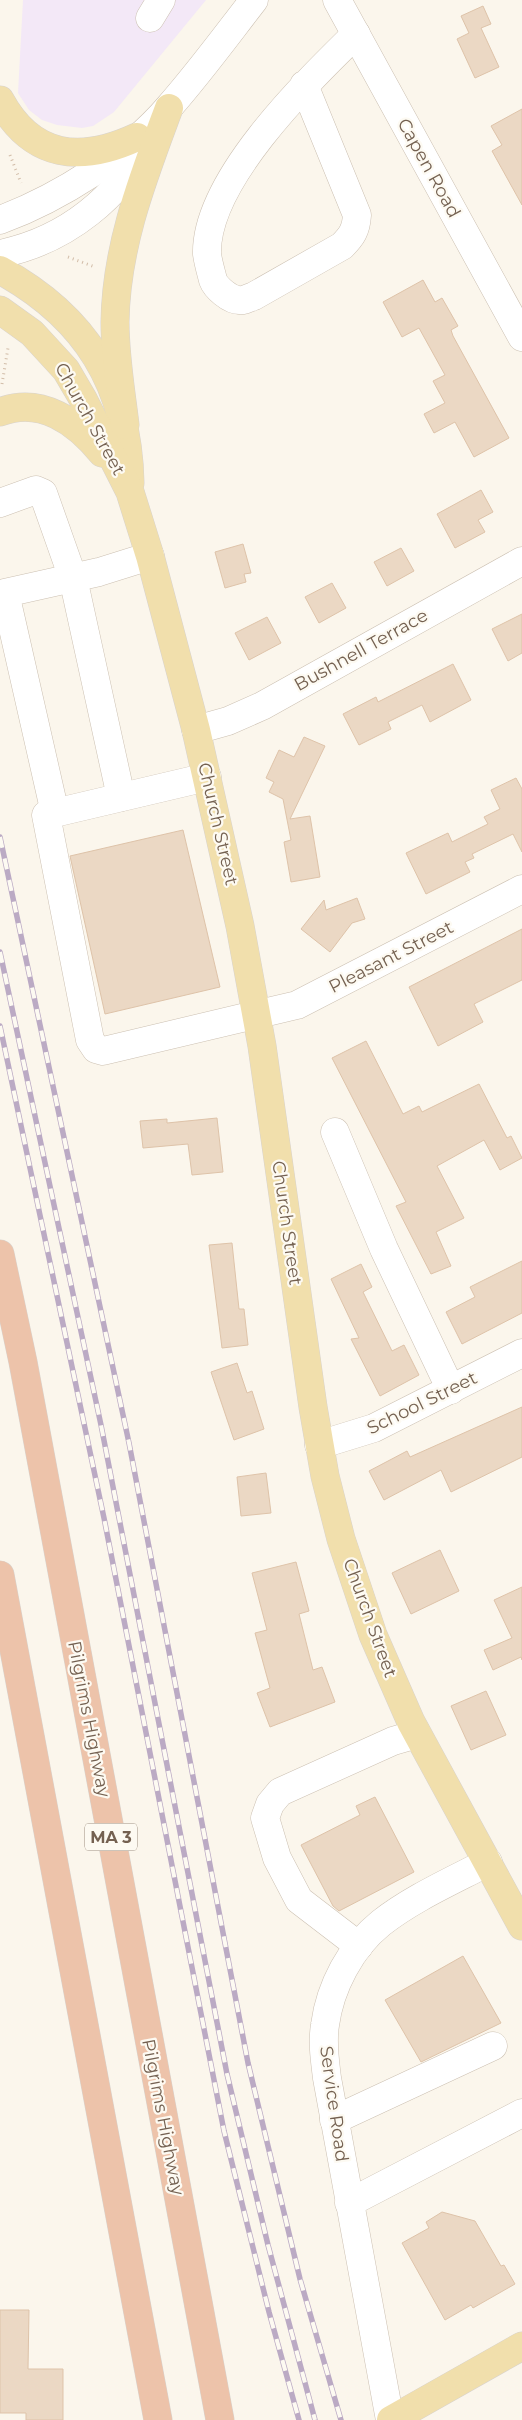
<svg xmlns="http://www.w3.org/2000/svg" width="522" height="2420" viewBox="0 0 522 2420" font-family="Montserrat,sans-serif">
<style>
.education{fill:#f3e8f7}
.building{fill:#ebd8c4;stroke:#dec3a9}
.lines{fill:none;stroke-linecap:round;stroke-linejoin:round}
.minor-casing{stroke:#ccc0b2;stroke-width:29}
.major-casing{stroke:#d8d3ce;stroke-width:29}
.highway-casing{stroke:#d8d3ce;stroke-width:29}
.path{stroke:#d2bda9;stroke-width:3;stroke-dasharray:1 4;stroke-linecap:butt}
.minor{stroke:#fff;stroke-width:28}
.major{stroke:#f1dfac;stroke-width:28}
.highway{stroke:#edc3aa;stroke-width:28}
.rail-casing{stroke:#bbaac4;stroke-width:5.5}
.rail{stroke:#fdfaf2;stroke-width:4;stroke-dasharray:11;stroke-linecap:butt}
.labels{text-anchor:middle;stroke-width:4.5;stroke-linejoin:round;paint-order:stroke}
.shield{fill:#fdfaf2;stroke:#9d8f81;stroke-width:1}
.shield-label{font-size:16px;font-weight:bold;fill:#746151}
.street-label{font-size:18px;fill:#746151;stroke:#fdfaf2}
</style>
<rect width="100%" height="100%" fill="#fbf6ec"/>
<polygon class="education" points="23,0 206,0 114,112 93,126 82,128 57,125 42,120 29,110 18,93"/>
<g class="building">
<polygon points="483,6 491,24 481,28 499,67 475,78 457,39 469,33 461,16"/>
<polygon points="522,109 522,205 492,151 502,145 491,126"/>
<polygon points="423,280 435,302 442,298 458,326 451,330 453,336 509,438 474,457 455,422 434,433 424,414 445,403 433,381 445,375 419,328 402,337 383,302"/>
<polygon points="481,490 493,512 478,520 485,532 455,548 437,514"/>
<polygon points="243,544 251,573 244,574 246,582 225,588 215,552"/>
<polygon points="401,548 414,571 387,586 374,562"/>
<polygon points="332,583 346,608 319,623 305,597"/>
<polygon points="522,614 522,653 508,661 492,629"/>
<polygon points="267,617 281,643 249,660 235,633"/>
<polygon points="453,664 471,700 430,722 422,705 388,722 391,729 359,745 343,714 376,697 378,702"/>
<polygon points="304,737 325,746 290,819 310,816 320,877 291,882 284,842 291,840 283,799 269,792 274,782 266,778 279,750 294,757"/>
<polygon points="516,778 522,789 522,852 513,834 472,854 474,858 465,862 470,872 426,894 406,853 448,833 452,842 488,824 484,817 500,809 491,790"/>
<polygon points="183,830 220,987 105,1014 70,856"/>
<polygon points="357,898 365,919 352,923 330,952 301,929 324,900 326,910"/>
<polygon points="522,929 522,980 474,1004 483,1022 438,1046 409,987"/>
<polygon points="366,1041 403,1114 419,1106 422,1112 479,1084 507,1138 511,1136 522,1158 500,1170 484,1140 437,1166 464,1218 436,1232 451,1266 431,1274 396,1206 406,1202 332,1058"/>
<polygon points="217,1118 223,1172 192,1175 188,1144 143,1148 140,1121 167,1119 167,1123"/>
<polygon points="232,1243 239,1309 244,1309 248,1345 222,1348 209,1245"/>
<polygon points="522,1261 522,1313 462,1344 446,1312 475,1297 470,1287"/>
<polygon points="361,1264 372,1287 363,1292 392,1351 404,1345 419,1375 380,1396 351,1339 359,1338 331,1279"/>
<polygon points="237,1363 247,1393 252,1391 264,1429 234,1440 211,1372"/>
<polygon points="522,1407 522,1457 451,1492 441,1470 384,1500 369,1471 407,1451 410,1457"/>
<polygon points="266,1473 271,1513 241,1516 237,1477"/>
<polygon points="440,1550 459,1591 411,1614 392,1573"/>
<polygon points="296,1562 309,1611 299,1614 313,1670 322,1667 335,1702 270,1727 257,1693 270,1688 255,1633 267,1630 252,1573"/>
<polygon points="522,1587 522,1660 521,1657 493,1670 484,1650 512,1638 494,1600"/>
<polygon points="486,1691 506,1735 471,1750 451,1706"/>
<polygon points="375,1797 414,1872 339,1911 333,1906 301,1845 360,1815 356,1806"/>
<polygon points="463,1956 501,2023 421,2062 385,2000"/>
<polygon points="442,2212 475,2221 501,2266 504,2265 515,2284 473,2308 471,2305 445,2320 402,2243 429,2228 426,2222"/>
<polygon points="0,2310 29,2310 28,2369 63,2369 63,2420 26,2420 26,2413 0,2413"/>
</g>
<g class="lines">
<defs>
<g id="minor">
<polyline points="337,0 522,337"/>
<polyline points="150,18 161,0"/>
<path d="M304,85l53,130c-1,15 -5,21 -15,31l-88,50c-5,2 -11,5 -15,4 -9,0 -23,-12 -26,-20 -2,-8 -5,-18 -6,-26 -2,-73 99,-171 149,-220"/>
<path d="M0,220c59,-22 128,-65 169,-113 30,-34 57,-71 85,-107"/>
<path d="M0,254c68,-14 118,-57 152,-117"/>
<polyline points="0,503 36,490 43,493 73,578 121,797"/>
<polyline points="196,730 228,721 262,706 522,561"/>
<polyline points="207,777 46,815 90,1040 96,1049 103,1051 297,1005 522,889"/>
<polyline points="55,813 5,593 99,572 150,556"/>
<polyline points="335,1132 384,1249 451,1390"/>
<polyline points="319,1445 374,1428 522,1353"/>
<polyline points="359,1946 299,1900 277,1858 265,1818 270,1804 280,1792 393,1741 417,1734"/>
<polyline points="334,2120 493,2046"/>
<polyline points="349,2203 522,2113"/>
<path d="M390,2420l-63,-342c-2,-17 -5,-35 -2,-53 5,-38 26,-78 56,-102 32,-25 71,-42 107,-61"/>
</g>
<g id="major">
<path d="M0,100c32,59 81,63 137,37"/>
<path d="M0,270c86,47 128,115 130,213"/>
<polyline points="0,310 32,333 66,370 83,399 130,492 150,556 196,730 240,926 262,1046 313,1407 325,1476 341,1539 373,1635 411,1722 522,1926"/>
<path d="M0,412c41,-16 77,10 102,41"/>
<path d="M125,425c-4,-34 -10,-68 -10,-103 1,-76 28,-144 54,-214"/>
<polyline points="391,2420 522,2346"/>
</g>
<g id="highway">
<polyline points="0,1254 23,1362 220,2420"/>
<polyline points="0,1575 158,2420"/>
</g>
</defs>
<use href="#minor" class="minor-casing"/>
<use href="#major" class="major-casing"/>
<use href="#highway" class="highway-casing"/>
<g class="path">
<polyline points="10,155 21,183"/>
<polyline points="68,257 95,267"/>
<polyline points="2,384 8,348"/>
</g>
<use href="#minor" class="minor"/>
<use href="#major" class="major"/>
<use href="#highway" class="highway"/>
<defs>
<g id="rail">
<polyline points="0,837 129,1443 248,2063 300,2279 341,2420"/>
<polyline points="0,952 101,1425 227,2074 268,2245 315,2420"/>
<polyline points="0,1026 104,1518 224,2131 269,2312 299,2420"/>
</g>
</defs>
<use href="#rail" class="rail-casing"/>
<use href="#rail" class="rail"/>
</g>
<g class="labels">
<rect class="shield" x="85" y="1823.5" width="52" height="27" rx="4"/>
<g class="shield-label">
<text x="111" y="1843">MA 3</text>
</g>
<g class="street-label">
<text transform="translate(429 168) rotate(61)" y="6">Capen Road</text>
<text transform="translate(90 419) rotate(61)" y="6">Church Street</text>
<text transform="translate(361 650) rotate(-29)" y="6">Bushnell Terrace</text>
<text transform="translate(218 824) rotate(77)" y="6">Church Street</text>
<text transform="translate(391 957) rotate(-27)" y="6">Pleasant Street</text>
<text transform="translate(287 1223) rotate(82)" y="6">Church Street</text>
<text transform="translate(422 1403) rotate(-26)" y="6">School Street</text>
<text transform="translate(370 1618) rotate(70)" y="6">Church Street</text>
<text transform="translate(89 1719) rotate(79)" y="6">Pilgrims Highway</text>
<text transform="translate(334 2104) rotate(82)" y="6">Service Road</text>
<text transform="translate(163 2117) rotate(79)" y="6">Pilgrims Highway</text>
</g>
</g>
</svg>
